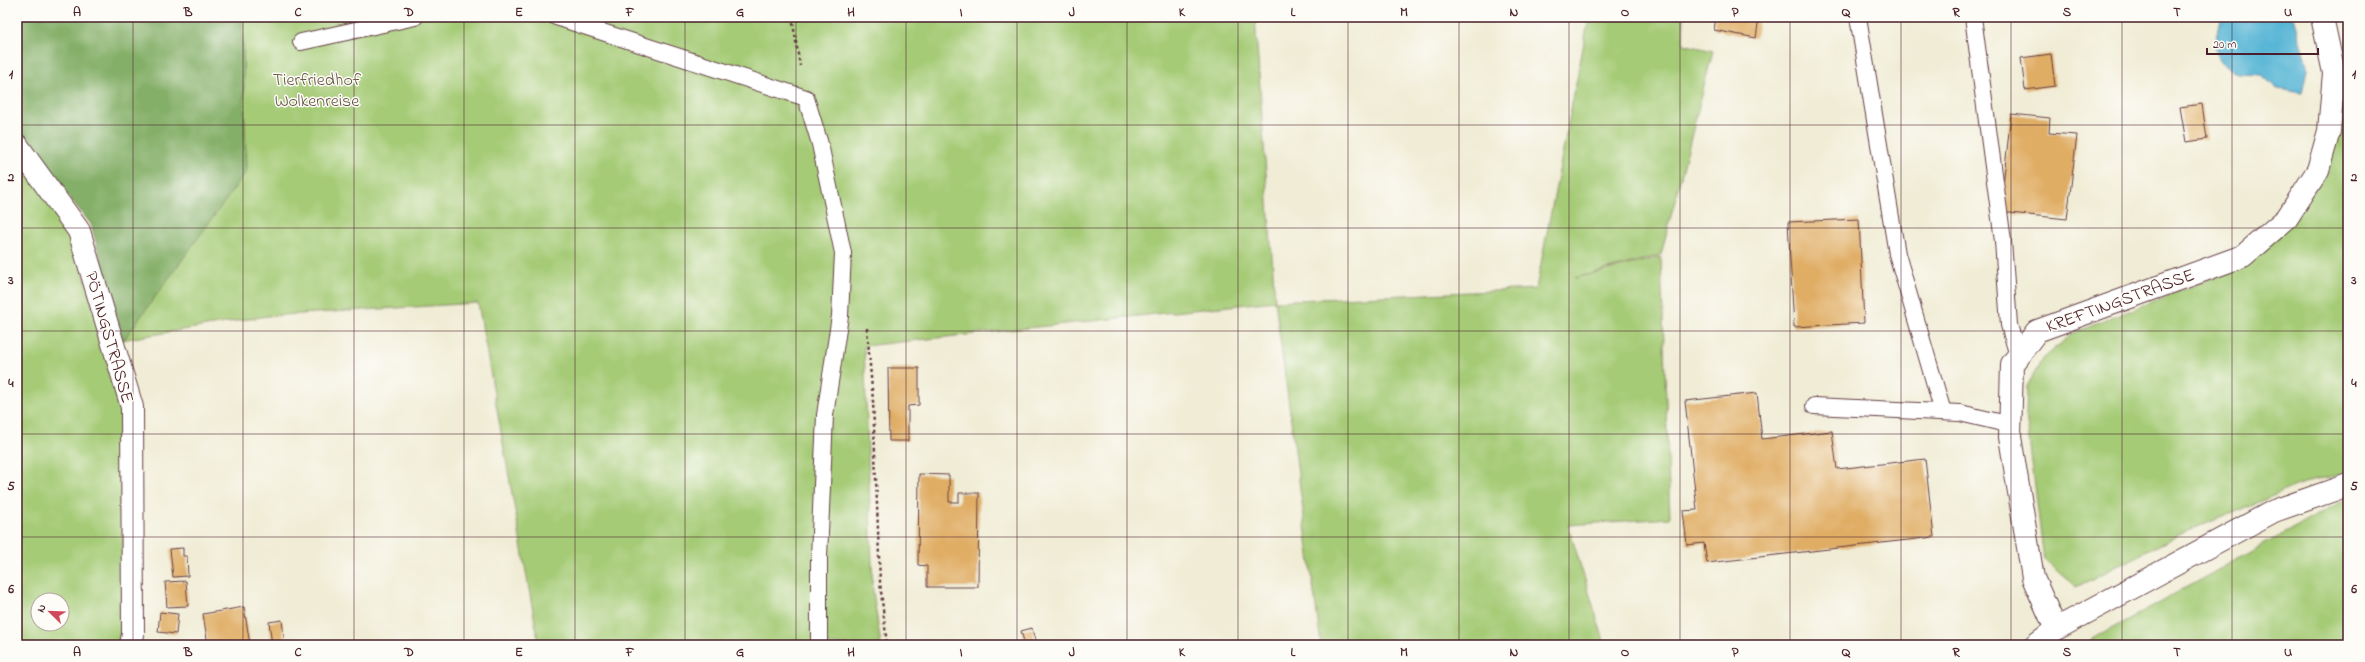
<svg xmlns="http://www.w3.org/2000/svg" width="2365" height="662" viewBox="0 0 2365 662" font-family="'Indie Flower',sans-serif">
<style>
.green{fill:#a5cb76;stroke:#787550;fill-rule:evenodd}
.forest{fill:#84af67;stroke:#676749}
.water{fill:#58b6d6;stroke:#516a80}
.building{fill:#e0ad65}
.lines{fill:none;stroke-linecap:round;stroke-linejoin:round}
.lane-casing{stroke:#633e44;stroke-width:18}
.street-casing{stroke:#633e44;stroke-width:24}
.path{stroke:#633e44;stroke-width:2.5;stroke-dasharray:3 3;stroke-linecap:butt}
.lane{stroke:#fff;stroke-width:16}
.street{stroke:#fff;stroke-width:22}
.grid{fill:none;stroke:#4a1f2b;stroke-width:1;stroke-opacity:0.55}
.labels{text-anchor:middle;stroke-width:3;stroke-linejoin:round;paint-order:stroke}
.park-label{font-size:18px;fill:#655342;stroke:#fdfcf7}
.street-label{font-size:18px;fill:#4a1f2b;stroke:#fdfcf7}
.neatline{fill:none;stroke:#4a1f2b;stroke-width:1.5}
.grid-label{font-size:13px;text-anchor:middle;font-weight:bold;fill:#4a1f2b}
</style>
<rect width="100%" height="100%" fill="#fdfcf7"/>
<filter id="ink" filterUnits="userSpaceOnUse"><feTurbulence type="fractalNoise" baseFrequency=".025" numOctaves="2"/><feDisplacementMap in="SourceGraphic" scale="8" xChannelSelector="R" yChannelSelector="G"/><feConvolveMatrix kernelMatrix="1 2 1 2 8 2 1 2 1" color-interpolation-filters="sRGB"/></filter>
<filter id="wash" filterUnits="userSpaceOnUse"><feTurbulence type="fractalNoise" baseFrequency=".012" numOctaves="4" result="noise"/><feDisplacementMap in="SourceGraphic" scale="16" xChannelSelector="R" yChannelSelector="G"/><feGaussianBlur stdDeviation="0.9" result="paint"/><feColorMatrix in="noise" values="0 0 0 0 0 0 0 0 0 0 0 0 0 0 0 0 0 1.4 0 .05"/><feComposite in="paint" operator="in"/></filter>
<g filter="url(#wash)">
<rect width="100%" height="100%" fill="#f0ecd5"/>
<g class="green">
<polygon points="242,17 1255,17 1275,301 1536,289 1589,17 1684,17 1683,44 1713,51 1661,255 1575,278 1661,257 1670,518 1568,525 1604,641 1596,645 1321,645 1275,301 864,346 873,592 881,645 539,645 478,303 267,316 121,340 246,172"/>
<polygon points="2348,66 2348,473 2304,483 2179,535 2076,587 2044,560 2026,414 2027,386 2043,359 2073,333 2246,265 2323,180 2339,67"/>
<path d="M17,158l56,77 49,176 2,234h-107zM38,600h24v24h-24z"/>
<polygon points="2348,498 2348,645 2082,645"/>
</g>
<polygon class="forest" points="17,17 242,17 246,172 123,341 91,224 17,133"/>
<path class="water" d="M2222,17h71l15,52 -5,24 -26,-4 -15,-14 -25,-1c-6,-4 -13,-9 -17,-14 -8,-12 -3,-32 2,-43z"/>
<g id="blocks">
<g class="building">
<polygon points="1716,17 1759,17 1756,38 1714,30"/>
<polygon points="2051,54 2055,86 2025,90 2021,58"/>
<polygon points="2202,104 2207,139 2186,142 2180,107"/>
<polygon points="2011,114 2050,118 2049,133 2077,135 2067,219 2000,212"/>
<polygon points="1859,219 1864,323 1794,327 1788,222"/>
<polygon points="888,368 919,368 919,405 908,406 908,441 889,441"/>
<polygon points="1757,393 1762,439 1832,431 1837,469 1925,459 1934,537 1707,563 1704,543 1687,545 1683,511 1697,510 1685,401"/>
<polygon points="919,474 949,475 949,502 959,502 959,493 979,493 978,587 927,587 927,566 918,565"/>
<polygon points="183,548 183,556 187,556 188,576 173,577 170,549"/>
<polygon points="186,581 188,606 167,607 165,582"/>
<polygon points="244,607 250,645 208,645 203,614"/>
<polygon points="160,612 178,614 176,634 158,632"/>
<polygon points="282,620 285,645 272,645 269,622"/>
<polygon points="1032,628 1036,644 1025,645 1021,631"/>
</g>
</g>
</g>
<g filter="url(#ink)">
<use href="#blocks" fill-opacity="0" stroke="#633e44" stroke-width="1"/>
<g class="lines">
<defs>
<g id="lane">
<polyline points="556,17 806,98 820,144 843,253 840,316 825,415 819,557 819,645"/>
<polyline points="1858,17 1897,254 1943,412"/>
<polyline points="1973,17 2003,241 2009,325 2018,356"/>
<polyline points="301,42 415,17"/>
<polyline points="1814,406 1960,413 2011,425"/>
</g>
<g id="street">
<polyline points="17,145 79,231 132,407 133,634 131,645"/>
<polyline points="2056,629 2033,578 2010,437 2012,364 2037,331 2243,256 2287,218 2318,170 2329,131 2334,73 2322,17"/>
<polyline points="2035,645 2056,629 2274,511 2348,485"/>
</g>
</defs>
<use href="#lane" class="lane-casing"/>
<use href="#street" class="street-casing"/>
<g class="path">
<polyline points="792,17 800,66"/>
<polyline points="867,328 873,401 880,582 887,645"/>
</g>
<use href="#lane" class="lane"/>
<use href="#street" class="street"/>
</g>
</g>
<path class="grid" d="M133,17v628M243,17v628M354,17v628M464,17v628M575,17v628M685,17v628M796,17v628M906,17v628M1017,17v628M1127,17v628M1238,17v628M1348,17v628M1459,17v628M1569,17v628M1680,17v628M1790,17v628M1901,17v628M2011,17v628M2122,17v628M2232,17v628M17,125h2331M17,228h2331M17,331h2331M17,434h2331M17,537h2331"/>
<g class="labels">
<g class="park-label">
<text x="317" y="85">Tierfriedhof<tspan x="317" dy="21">Wolkenreise</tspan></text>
</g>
<g class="street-label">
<text transform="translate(2120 300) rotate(-20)" y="6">KREFTINGSTRASSE</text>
<text transform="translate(110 337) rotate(74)" y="6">PÖTINGSTRASSE</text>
</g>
</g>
<rect width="2365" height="662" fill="none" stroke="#fdfcf7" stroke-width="44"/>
<g transform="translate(50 612) rotate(293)"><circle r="19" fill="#fdfcf7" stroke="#b5a4a5"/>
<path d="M0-3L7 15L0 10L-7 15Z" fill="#d1495b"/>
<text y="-6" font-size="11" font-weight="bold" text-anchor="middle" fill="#4a1f2b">N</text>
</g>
<path d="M2207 48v6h111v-6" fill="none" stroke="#4a1f2b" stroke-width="2"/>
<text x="2213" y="48" font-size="12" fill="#4a1f2b" stroke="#fdfcf7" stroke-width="3" paint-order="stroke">20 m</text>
<rect x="22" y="22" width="2321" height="618" class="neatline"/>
<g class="grid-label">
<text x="77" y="16">A</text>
<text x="188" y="16">B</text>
<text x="298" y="16">C</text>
<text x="409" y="16">D</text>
<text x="519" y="16">E</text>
<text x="630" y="16">F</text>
<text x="740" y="16">G</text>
<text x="851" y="16">H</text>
<text x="961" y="16">I</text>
<text x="1072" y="16">J</text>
<text x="1182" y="16">K</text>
<text x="1293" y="16">L</text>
<text x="1404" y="16">M</text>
<text x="1514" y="16">N</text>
<text x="1625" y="16">O</text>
<text x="1735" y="16">P</text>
<text x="1846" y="16">Q</text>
<text x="1956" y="16">R</text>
<text x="2067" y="16">S</text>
<text x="2177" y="16">T</text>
<text x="2288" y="16">U</text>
<text x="11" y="78">1</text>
<text x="2354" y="78">1</text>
<text x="11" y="181">2</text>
<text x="2354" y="181">2</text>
<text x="11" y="284">3</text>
<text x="2354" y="284">3</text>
<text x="11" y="387">4</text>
<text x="2354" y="387">4</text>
<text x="11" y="490">5</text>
<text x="2354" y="490">5</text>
<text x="11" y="593">6</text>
<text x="2354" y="593">6</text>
<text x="77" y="656">A</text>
<text x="188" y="656">B</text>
<text x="298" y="656">C</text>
<text x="409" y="656">D</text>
<text x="519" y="656">E</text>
<text x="630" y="656">F</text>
<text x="740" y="656">G</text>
<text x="851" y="656">H</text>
<text x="961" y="656">I</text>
<text x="1072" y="656">J</text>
<text x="1182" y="656">K</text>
<text x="1293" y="656">L</text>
<text x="1404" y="656">M</text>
<text x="1514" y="656">N</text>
<text x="1625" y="656">O</text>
<text x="1735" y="656">P</text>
<text x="1846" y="656">Q</text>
<text x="1956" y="656">R</text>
<text x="2067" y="656">S</text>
<text x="2177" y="656">T</text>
<text x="2288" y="656">U</text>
</g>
</svg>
